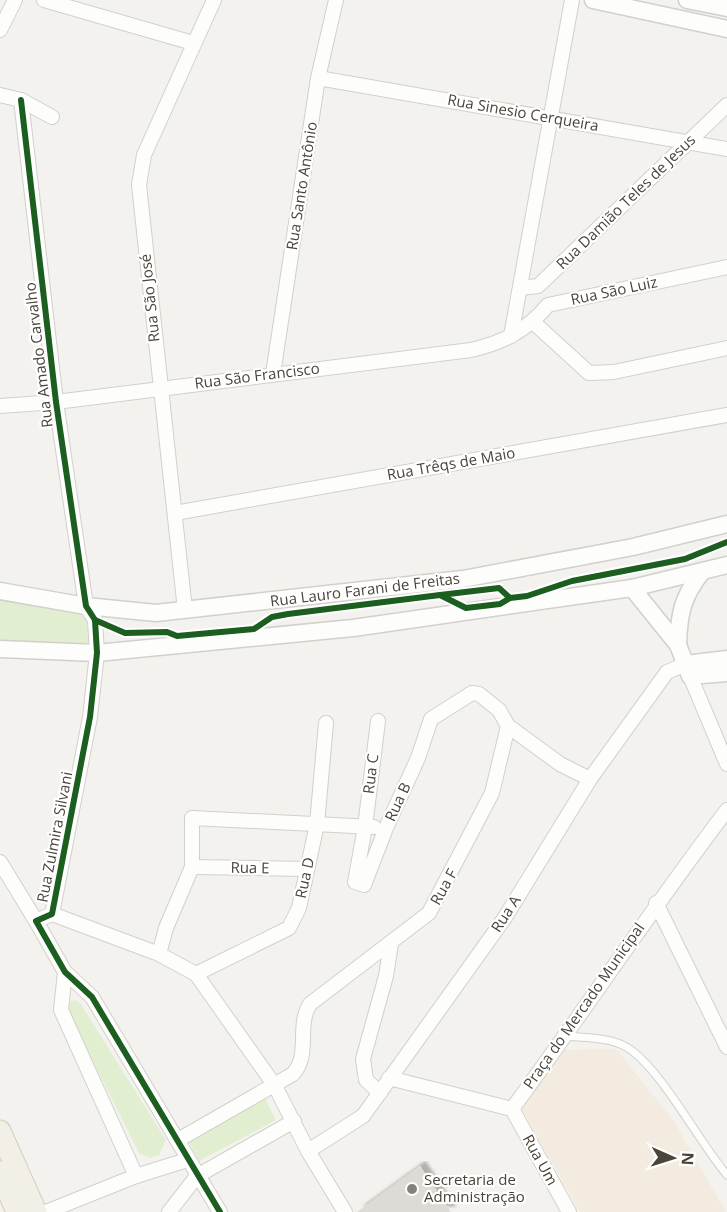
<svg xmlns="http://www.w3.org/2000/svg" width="727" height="1212" viewBox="0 0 727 1212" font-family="'Open Sans',sans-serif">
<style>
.commercial{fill:#f3ebdf}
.green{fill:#e1eecf}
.building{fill:#dedbd6;filter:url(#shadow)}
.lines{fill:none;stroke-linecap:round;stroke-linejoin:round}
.service-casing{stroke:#d2d0cb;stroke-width:9}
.minor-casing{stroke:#d2d0cb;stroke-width:16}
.tertiary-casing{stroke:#d2d0cb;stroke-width:19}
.primary-casing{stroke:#d6cebb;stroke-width:23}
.service{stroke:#fdfdfc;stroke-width:7}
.minor{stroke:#fdfdfc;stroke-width:14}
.tertiary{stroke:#fdfdfc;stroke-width:16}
.primary{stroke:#f2efe6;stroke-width:21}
.cycleway-casing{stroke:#fff;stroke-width:10}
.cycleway{stroke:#1b5e20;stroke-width:6}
.poi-dot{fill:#868178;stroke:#fff;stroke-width:2}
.labels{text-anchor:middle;stroke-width:4.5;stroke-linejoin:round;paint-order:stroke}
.street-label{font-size:15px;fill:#4b4439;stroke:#fff}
.poi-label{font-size:15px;fill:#4b4439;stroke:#fff;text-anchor:start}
</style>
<defs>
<filter id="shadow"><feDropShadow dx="5.5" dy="-5.5" stdDeviation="1.5" flood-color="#0004"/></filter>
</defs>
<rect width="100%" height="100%" fill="#f4f2ee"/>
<polygon class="commercial" points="616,1049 673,1120 726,1212 580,1212 522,1110 559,1050"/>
<g class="green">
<polygon points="0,599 84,614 92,636 85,647 0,644"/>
<polygon points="75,1000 80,1003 166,1140 159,1155 150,1158 139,1153 68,1011 70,1002"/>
<polygon points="263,1094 276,1120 199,1161 185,1135"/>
</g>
<polygon class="building" points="420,1166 451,1212 357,1212"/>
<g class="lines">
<defs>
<path id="service" d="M565,1036c20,2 46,1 63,12 33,21 71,94 99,127"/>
<g id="minor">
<polyline points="44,0 193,43"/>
<polyline points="0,30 15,0"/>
<polyline points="318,78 727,149"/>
<polyline points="0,95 21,100 52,117"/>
<polyline points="21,100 56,402 86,606 95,620 97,653 90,717 52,914 36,921 65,972 92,997 220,1212"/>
<polyline points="520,288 538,286 727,105"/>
<polyline points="533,322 589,373 614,372 727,348"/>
<polyline points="511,336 572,0"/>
<polyline points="273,374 318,78 336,0"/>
<path d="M0,406l56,-4 415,-52c32,-7 56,-20 77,-45l179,-38"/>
<polyline points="175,513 727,415"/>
<polyline points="185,610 139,185 144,155 214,0"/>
<polyline points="690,676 727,764"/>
<polyline points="508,726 560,764 590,779"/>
<polyline points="0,862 36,921"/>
<polyline points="192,867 307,869"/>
<polyline points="656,903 727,1047"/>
<polyline points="52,914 159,954 196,974 275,1086 308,1151 345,1212"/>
<polyline points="159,954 166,928 192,867 192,818 374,827"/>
<polyline points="65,972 61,1010 136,1176"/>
<polyline points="196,974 289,928 299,908 317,824 326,723"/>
<polyline points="389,1078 512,1109"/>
<polyline points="380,1093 366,1080 363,1059 386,976 391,944"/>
<path d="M512,1109c73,-99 141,-202 215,-299"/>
<polyline points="512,1109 569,1212"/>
<path d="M178,1140l115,-66c18,-20 3,-48 17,-70l119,-91 63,-120 16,-67 -9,-16 -20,-16 -7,-1 -41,26 -13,39 -32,70 -22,57 -9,-3 10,-55 13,-106"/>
<polyline points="308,1151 363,1116 504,919 590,779 667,672 686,664"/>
<polyline points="46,1212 136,1176 187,1160"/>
<polyline points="169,1212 197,1176 294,1121"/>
</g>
<g id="tertiary">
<polyline points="593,0 727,29"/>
<polyline points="687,0 727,8"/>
<polyline points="632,588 678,645 690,676 727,673"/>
<polyline points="0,591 86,606 156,613 463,579 633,547 727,524"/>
<path d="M678,645c1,-31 4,-47 23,-72"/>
<polyline points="0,649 97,653 353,628 632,588 727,565"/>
<polyline points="686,664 727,659"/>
</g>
<g id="primary">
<polyline points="0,1131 36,1212"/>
<polyline points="0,1172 17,1212"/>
</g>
</defs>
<use href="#service" class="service-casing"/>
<use href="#minor" class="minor-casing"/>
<use href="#tertiary" class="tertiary-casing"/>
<use href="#primary" class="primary-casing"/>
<use href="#service" class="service"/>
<use href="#minor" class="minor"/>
<use href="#tertiary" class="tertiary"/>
<use href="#primary" class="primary"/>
<defs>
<g id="cycleway">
<polyline points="21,100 56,402 86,606 95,620 97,653 90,717 52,914 36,921 65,972 92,997 220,1212"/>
<polyline points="510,598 499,588 440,595 466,608 500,604 510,598 527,596 572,581 685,559 727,542"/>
<polyline points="95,620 125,633 167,632 177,636 254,629 272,617 288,614 440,595"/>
</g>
</defs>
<use href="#cycleway" class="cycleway-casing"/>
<use href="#cycleway" class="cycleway"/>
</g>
<circle class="poi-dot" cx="412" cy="1189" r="6"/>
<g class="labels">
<g class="street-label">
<text transform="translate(523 113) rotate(10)" y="5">Rua Sinesio Cerqueira</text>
<text transform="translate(302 186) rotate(-81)" y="5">Rua Santo Antônio</text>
<text transform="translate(626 202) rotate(-44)" y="5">Rua Damião Teles de Jesus</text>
<text transform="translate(614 291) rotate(-12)" y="5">Rua São Luiz</text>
<text transform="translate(150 298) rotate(-96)" y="5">Rua São José</text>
<text transform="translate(39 355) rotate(-97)" y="5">Rua Amado Carvalho</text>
<text transform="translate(257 376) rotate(-7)" y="5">Rua São Francisco</text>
<text transform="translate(451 464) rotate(-10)" y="5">Rua Trêqs de Maio</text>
<text transform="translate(365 590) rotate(-7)" y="5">Rua Lauro Farani de Freitas</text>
<text transform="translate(371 774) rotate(-83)" y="5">Rua C</text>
<text transform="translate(398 802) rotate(-65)" y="5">Rua B</text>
<text transform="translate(55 837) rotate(-79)" y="5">Rua Zulmira Silvani</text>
<text transform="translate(250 868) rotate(1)" y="5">Rua E</text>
<text transform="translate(305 878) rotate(-78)" y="5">Rua D</text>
<text transform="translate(444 887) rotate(-61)" y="5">Rua F</text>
<text transform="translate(506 914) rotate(-57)" y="5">Rua A</text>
<text transform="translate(584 1006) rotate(-55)" y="5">Praça do Mercado Municipal</text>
<text transform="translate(540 1160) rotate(61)" y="5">Rua Um</text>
</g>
<g class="poi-label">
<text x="424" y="1185">Secretaria de<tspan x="424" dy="17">Administração</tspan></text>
</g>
</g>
<g transform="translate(673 1158) rotate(93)" stroke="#ffffff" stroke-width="4.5" paint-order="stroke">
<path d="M0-4.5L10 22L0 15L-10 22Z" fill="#4b4439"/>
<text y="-9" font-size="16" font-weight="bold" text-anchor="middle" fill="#4b4439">N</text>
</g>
</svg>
